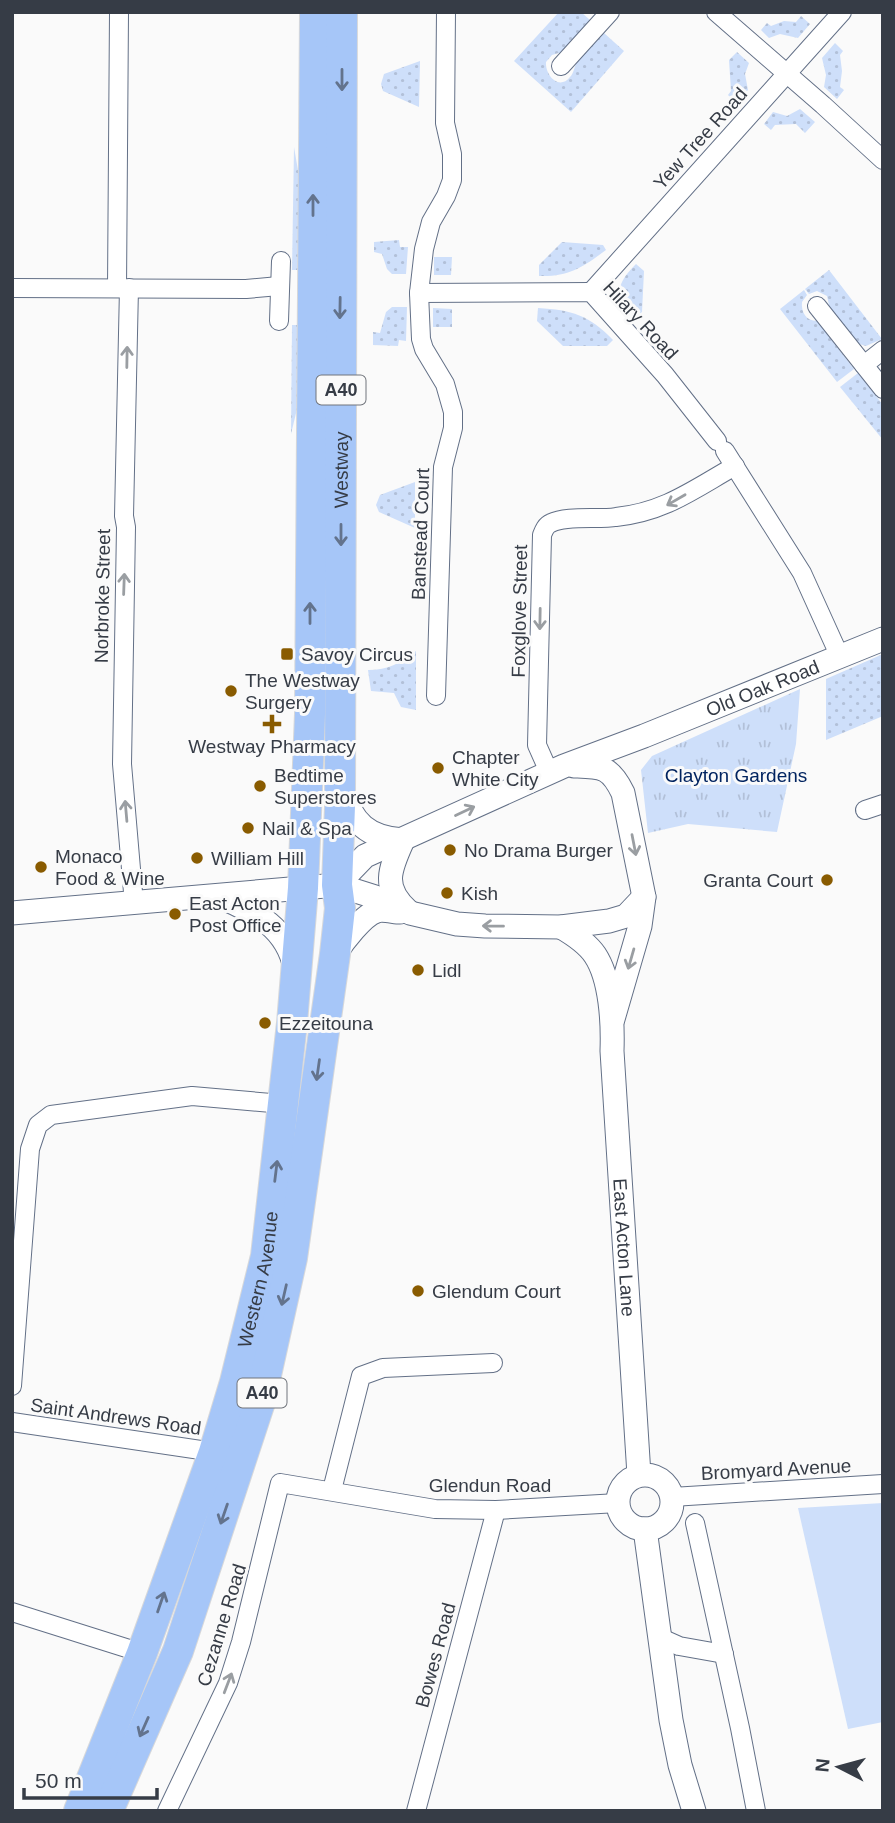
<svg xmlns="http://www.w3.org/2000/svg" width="895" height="1823" viewBox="0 0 895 1823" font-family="Helvetica,sans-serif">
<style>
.grass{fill:url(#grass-dots)}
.park{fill:url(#park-tufts)}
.garden{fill:#cedffa}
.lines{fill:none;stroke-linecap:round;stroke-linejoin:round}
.minor-casing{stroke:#637087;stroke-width:20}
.tertiary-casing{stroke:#637087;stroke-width:25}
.trunk-casing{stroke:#d7d8da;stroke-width:32}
.minor{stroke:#fff;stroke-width:18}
.tertiary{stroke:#fff;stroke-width:23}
.trunk{stroke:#a6c6f8;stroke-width:30}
.oneway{stroke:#63738d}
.oneway2{stroke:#9a9ea2}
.poi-dot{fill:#895b00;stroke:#fafafa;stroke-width:2.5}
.labels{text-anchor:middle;stroke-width:6;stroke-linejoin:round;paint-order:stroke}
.shield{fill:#fafafa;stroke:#71757c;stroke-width:2}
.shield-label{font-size:18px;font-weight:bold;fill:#363c46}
.street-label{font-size:19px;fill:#363c46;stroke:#fafafa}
.poi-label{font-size:19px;fill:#363c46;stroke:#fafafa;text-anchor:start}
.park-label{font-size:19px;fill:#022460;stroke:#fafafa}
</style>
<defs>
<pattern id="grass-dots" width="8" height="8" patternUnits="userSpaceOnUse" patternTransform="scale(1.75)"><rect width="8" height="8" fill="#cedffa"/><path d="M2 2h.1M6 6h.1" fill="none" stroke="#b2c0d8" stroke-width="1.8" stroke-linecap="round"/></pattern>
<pattern id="park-tufts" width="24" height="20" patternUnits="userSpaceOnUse" patternTransform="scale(1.75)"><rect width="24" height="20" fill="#cedffa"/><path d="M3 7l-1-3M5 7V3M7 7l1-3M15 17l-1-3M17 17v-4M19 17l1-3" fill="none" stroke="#b2c0d8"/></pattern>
</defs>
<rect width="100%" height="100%" fill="#fafafa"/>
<g class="grass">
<path d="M559,12h22l9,8 -28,32 -10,3 -6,7c-1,13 13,29 24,15 4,-4 4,-10 7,-15 8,-10 18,-19 27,-29l20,18 -53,61 -57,-51z"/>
<polygon points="801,16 810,24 798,38 780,34 769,38 761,30 767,23 771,26 784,21 796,22"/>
<polygon points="835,43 843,51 840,55 842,71 840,87 844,90 837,99 824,87 826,75 822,58"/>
<polygon points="737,52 749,63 745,74 748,90 736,103 728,95 731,91 729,60"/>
<polygon points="420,61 419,107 383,91 381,84 384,74"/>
<polygon points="800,109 815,122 805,133 796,124 775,125 771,130 764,124 773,112 787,116"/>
<polygon points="294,147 300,182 299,270 292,270"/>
<polygon points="399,240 400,247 408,247 406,274 392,274 387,269 382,254 374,252 374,242"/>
<path d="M562,242l41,3 3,5c-23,17 -37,27 -67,26v-11z"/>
<polygon points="434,257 452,257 451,275 434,275"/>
<path d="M636,264l8,7 -2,41 -7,7c-20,-22 -21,-33 1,-55z"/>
<polygon points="829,270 882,339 866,346 856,343 830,310 827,296 817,291 809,294 805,289"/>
<path d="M804,290l3,5 -5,7c-1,10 4,19 15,19l37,48 -17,13 -57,-73z"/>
<polygon points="392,307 407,307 406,341 399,340 398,346 373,345 373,332 380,333 386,312"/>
<polygon points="433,308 452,309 452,327 433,327"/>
<path d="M538,308c34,2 51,7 75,32l-6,6h-44l-26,-25z"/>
<polygon points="292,325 299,325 298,405 291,434"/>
<polygon points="858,373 883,405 883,440 840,387"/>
<polygon points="415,482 415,528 379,512 376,505 380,495"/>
<path d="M416,651v59l-15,-3 -7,-14 -23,-2 -3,-21c20,0 33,-7 48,-19z"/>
<polygon points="883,654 883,716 826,740 826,679"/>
</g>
<polygon class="park" points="800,689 796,744 777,832 688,824 648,833 641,770 652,756"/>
<polygon class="garden" points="883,1503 883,1722 848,1729 798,1508"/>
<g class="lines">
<defs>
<g id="minor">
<polyline points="716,12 823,105 883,160"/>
<polyline points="561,66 610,12"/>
<polyline points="12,288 246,289 279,286"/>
<polyline points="117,288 119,12"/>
<polyline points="129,288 124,516 126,527 122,764 134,904"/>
<polyline points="591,292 842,12"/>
<polyline points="419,293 591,292 665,375 717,441"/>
<polyline points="817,306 883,389"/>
<polyline points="279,321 281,261"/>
<polyline points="864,365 883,350"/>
<polyline points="725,451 802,573 840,657"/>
<polyline points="436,696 443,467 453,428 453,412 445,384 424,349 421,339 419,293 424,249 431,222 446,196 452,180 452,154 445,123 446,12"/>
<path d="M549,772l-12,-27 5,-210c2,-5 4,-10 9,-12 16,-8 48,-3 65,-6 49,-5 78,-28 119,-51"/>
<polyline points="865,810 883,804"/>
<polyline points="12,1386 30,1149 38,1125 51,1115 192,1096 283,1104"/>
<polyline points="12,1422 214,1452"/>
<polyline points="332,1490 361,1376 383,1368 493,1363"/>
<polyline points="672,1497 883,1484"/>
<polyline points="695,1523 740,1728 756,1811"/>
<polyline points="12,1612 142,1653"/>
<polyline points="661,1638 679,1646 724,1654"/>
<polyline points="167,1811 228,1683 241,1642 280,1483 435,1509 496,1510 618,1503"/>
<polyline points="416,1811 496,1510"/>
</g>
<g id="tertiary">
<path d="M574,766c28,1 36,0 49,27l21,104 -4,29 -27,93"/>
<path d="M342,789c10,34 26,49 61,51"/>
<path d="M403,840c-13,29 -22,47 5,71"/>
<path id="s1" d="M337,885l28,-29 199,-90 80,-30 239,-97"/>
<path d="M223,898c34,15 64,30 72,70"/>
<polyline points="12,913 337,885 375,897 410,913 457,924 485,926 561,927 609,921 626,916 644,897"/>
<path id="s2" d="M561,927c12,7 26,16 34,28 16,24 18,68 17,96l27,424"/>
<path d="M335,954c8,-12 28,-39 42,-43 6,-2 17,1 23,1"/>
<circle cx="645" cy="1502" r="27"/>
<polyline points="645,1529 671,1720 680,1765 694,1811"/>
</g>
<g id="trunk">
<path id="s3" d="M79,1811l63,-158 72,-201 21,-70 31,-126 26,-233 11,-135 7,-174 5,-702"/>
<path id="s4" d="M108,1811l70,-160 82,-249 32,-144 43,-304 5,-46 -3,-23 3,-79 2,-794"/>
</g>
</defs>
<use href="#minor" class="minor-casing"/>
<use href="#tertiary" class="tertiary-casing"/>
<use href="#trunk" class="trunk-casing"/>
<use href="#minor" class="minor"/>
<use href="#tertiary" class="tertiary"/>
<use href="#trunk" class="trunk"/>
</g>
<defs><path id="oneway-shaft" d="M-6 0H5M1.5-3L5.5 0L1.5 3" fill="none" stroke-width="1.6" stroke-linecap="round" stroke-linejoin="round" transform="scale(1.75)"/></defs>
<g class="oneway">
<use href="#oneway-shaft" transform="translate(342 80) rotate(90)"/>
<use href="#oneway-shaft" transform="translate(313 205) rotate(-90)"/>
<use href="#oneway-shaft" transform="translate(340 308) rotate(91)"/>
<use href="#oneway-shaft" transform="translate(341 535) rotate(90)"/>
<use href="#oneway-shaft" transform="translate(310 613) rotate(-90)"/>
<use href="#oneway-shaft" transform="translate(318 1070) rotate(98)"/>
<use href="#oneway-shaft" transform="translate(276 1171) rotate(-83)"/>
<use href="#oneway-shaft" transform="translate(284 1295) rotate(103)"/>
<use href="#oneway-shaft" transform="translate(224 1514) rotate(109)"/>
<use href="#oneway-shaft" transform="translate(161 1602) rotate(-71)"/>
<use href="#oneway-shaft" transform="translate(144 1727) rotate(114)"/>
</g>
<g class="oneway2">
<use href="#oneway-shaft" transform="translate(127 357) rotate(-89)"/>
<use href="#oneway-shaft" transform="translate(676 500) rotate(150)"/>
<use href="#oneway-shaft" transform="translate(124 584) rotate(-88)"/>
<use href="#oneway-shaft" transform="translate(540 619) rotate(91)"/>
<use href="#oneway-shaft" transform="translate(126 811) rotate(-95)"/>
<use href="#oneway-shaft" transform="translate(465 811) rotate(-25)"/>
<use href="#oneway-shaft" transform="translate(634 845) rotate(79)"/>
<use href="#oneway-shaft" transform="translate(493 926) rotate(-179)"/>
<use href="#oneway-shaft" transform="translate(631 959) rotate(106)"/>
<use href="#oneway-shaft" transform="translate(228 1683) rotate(-69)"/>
</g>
<g class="poi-dot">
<rect x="280" y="647" width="14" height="14" rx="3.5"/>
<circle cx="231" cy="691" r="7"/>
<path d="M268.5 713.5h7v7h7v7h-7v7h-7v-7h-7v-7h7z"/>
<circle cx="438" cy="768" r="7"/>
<circle cx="260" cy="786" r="7"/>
<circle cx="248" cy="828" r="7"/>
<circle cx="450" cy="850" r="7"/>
<circle cx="197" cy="858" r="7"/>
<circle cx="41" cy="867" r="7"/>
<circle cx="827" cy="880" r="7"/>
<circle cx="447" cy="893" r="7"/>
<circle cx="175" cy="914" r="7"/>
<circle cx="418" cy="970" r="7"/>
<circle cx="265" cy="1023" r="7"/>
<circle cx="418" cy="1291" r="7"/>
</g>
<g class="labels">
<g class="shield">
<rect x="316.5" y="375.5" width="49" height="29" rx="5"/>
<rect x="237.5" y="1378.5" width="49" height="29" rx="5"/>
</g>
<g class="shield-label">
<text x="341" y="396">A40</text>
<text x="262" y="1399">A40</text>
</g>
<g class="street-label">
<text transform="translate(700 138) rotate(-48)" y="7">Yew Tree Road</text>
<text transform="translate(641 320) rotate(47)" y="7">Hilary Road</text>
<text dy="7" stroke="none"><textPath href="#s4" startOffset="1376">Westway</textPath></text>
<text transform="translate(420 534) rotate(-88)" y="7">Banstead Court</text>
<text transform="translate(102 596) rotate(-89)" y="7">Norbroke Street</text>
<text transform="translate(519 611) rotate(-89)" y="7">Foxglove Street</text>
<text dy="7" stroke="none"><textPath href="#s1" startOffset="472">Old Oak Road</textPath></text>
<text dy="7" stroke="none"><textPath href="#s2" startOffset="340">East Acton Lane</textPath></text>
<text dy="7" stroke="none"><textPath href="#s3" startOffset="562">Western Avenue</textPath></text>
<text transform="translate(116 1416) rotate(8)" y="7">Saint Andrews Road</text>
<text transform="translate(776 1469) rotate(-3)" y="7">Bromyard Avenue</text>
<text x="490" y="1492">Glendun Road</text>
<text transform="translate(221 1625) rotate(-73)" y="7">Cezanne Road</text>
<text transform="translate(435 1655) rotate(-75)" y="7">Bowes Road</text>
</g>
<g class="poi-label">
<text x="301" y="661">Savoy Circus</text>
<text x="245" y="687">The Westway<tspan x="245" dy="22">Surgery</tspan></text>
<text x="272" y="753" text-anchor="middle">Westway Pharmacy</text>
<text x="452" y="764">Chapter<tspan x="452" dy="22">White City</tspan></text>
<text x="274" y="782">Bedtime<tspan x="274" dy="22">Superstores</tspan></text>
<text x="262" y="835">Nail &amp; Spa</text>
<text x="464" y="857">No Drama Burger</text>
<text x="55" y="863">Monaco<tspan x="55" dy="22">Food &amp; Wine</tspan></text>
<text x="211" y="865">William Hill</text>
<text x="813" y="887" text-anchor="end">Granta Court</text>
<text x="461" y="900">Kish</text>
<text x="189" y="910">East Acton<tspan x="189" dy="22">Post Office</tspan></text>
<text x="432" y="977">Lidl</text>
<text x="279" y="1030">Ezzeitouna</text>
<text x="432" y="1298">Glendum Court</text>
</g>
<g class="park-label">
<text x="736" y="782">Clayton Gardens</text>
</g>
</g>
<rect width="895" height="1823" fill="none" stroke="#363c46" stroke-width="28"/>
<g transform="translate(839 1767) rotate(276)" stroke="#fafafa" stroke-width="5" paint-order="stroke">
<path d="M0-5L12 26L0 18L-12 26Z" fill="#363c46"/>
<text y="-10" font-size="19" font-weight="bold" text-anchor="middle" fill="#363c46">N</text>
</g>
<path d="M24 1788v10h133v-10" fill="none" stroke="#363c46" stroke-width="3.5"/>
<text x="35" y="1788" font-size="21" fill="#363c46" stroke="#fafafa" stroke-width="5" paint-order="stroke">50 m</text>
</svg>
